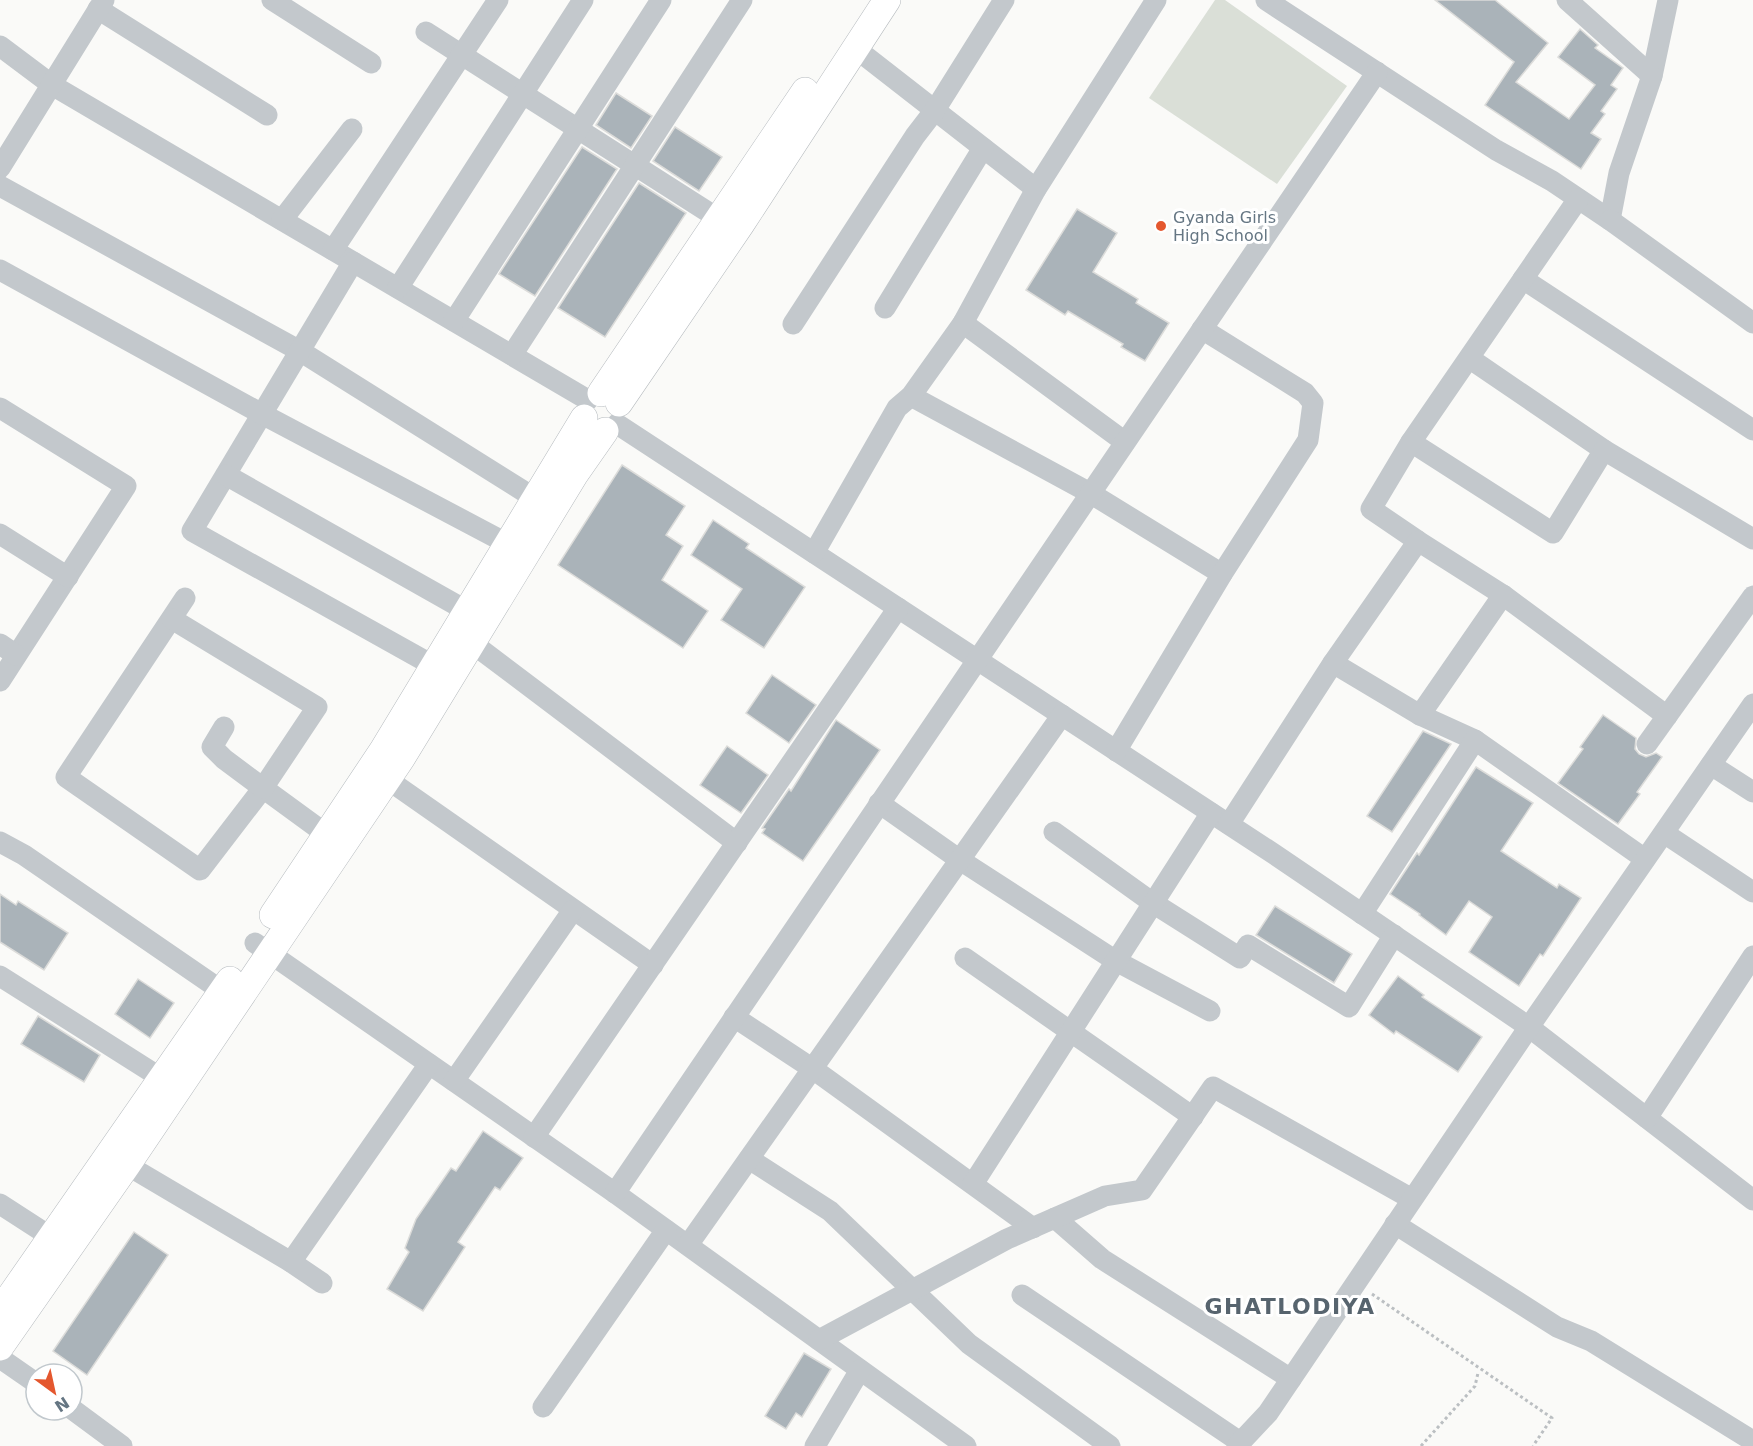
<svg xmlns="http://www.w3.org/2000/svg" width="1753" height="1446" viewBox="0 0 1753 1446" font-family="'DejaVu Sans',sans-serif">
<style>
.green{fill:#dadfd7}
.building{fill:#aab3b9;stroke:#dcdcda;stroke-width:1.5}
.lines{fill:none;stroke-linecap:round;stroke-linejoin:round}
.major-casing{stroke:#b5babe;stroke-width:28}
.path{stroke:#bbbfc2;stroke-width:3;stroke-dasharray:3 3;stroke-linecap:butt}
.minor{stroke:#c3c8cc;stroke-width:21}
.major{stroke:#fff;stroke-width:27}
.poi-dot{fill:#e4572e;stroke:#fff;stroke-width:2}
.labels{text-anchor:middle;stroke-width:6;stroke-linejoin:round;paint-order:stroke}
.poi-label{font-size:16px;fill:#657683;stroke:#fff;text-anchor:start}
.district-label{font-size:22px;font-weight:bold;letter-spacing:1.5px;fill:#57646e;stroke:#fff}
</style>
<rect width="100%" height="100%" fill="#fafaf8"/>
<polygon class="green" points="1215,0 1225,0 1347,86 1277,184 1149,98"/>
<g class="building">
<polygon points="1435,0 1495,0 1548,43 1516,82 1569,119 1595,85 1558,57 1580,29 1598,45 1595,48 1623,68 1611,85 1617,89 1601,111 1605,114 1591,133 1601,139 1581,169 1485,105 1514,62"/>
<polygon points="616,93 652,116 631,148 596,125"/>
<polygon points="675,127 722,157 699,191 653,161"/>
<polygon points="582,147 617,169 535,296 499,274"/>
<polygon points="639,183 686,213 605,337 558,308"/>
<polygon points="1077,209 1117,233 1093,272 1138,299 1136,303 1169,323 1145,361 1121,347 1123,344 1068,311 1065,315 1026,290"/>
<polygon points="622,465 685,506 666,535 683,546 662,580 708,611 683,648 558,565"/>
<polygon points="713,520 749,544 746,548 805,587 764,648 721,620 742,589 691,555"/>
<polygon points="772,675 816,705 789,743 746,713"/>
<polygon points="1603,715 1636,738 1635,749 1639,754 1646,757 1656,753 1662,757 1637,792 1640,794 1618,824 1558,783 1583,749 1580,747"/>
<polygon points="836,720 880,750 803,861 762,833 765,829 762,828 789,789 791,791"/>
<polygon points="1423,731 1451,744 1392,832 1367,816"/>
<polygon points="727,746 768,775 741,813 700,785"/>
<polygon points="1476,767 1533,803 1501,851 1557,888 1559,884 1581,898 1543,956 1540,954 1519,986 1469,952 1492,917 1469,901 1446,935 1419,915 1420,914 1390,894 1417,853 1419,855"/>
<polygon points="0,894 16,905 18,901 68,933 44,970 0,942"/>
<polygon points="1275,906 1352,954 1334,983 1256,935"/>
<polygon points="1398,976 1424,995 1422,997 1482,1037 1458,1072 1396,1031 1394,1034 1369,1015"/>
<polygon points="138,979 174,1003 150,1038 115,1014"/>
<polygon points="38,1016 100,1055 84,1082 21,1044"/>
<polygon points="483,1131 523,1158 500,1190 495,1187 458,1242 465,1247 423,1311 387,1289 409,1252 405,1248 416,1219 451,1168 456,1171"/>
<polygon points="134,1232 168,1255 87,1375 53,1351"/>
<polygon points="804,1353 831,1369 802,1417 796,1413 786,1429 765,1416"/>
</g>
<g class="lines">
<defs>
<g id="major">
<polyline points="601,393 805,91"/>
<polyline points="619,403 741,224 887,0"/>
<polyline points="273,915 383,750 584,418"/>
<polyline points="0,1311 230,980"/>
<polyline points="0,1347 127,1165 401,759 575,474 605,431"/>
</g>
</defs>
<use href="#major" class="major-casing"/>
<g class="path">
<polyline points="1372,1294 1552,1418 1533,1446"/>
<polyline points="1421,1446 1475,1386 1478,1373"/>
</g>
<g class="minor">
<polyline points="272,0 371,63"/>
<polyline points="1266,0 1496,150 1552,181 1610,220 1619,173 1652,76 1668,0"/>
<polyline points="1567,0 1652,76"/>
<polyline points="98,9 267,115"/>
<polyline points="426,32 719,219"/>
<polyline points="0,46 52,85 588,400"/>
<polyline points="855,48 1036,189"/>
<polyline points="0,168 104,0"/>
<polyline points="0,186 300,351 536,499"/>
<polyline points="282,220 352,129"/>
<polyline points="1610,220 1753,323"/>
<polyline points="333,250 498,0"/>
<polyline points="353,262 192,531 434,666"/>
<polyline points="0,270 262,414 508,544"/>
<polyline points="1523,279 1753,430"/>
<polyline points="398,288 583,0"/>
<polyline points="885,308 983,148"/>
<polyline points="454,321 661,0"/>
<polyline points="963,323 1125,442"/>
<polyline points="793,324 915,136 935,110 1004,0"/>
<polyline points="512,355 742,0"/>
<polyline points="1469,358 1604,450 1553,533 1411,442 1578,199"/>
<polyline points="911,396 1090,493 1222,574"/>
<polyline points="0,408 126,486 0,681"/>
<polyline points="617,424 1274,854 1529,1027 1753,1200"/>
<polyline points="1411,442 1371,509 1418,541 1503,595 1667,716"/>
<polyline points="1604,450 1753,539"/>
<polyline points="226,475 467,611"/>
<polyline points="0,534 68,577"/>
<polyline points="814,553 897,408 911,396 963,323 1036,189 1156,0"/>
<polyline points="185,598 66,777 200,870 263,788 326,834"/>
<polyline points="172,619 317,707 263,788 224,759 212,747 224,727"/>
<polyline points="472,643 737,843"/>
<polyline points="0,644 16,655"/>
<polyline points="1333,663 1420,715 1475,740"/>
<polyline points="1420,715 1503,595"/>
<polyline points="1647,744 1753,596"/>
<polyline points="1116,751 1222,574 1308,440 1313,403 1305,393 1202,329"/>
<polyline points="1711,765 1753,792"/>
<polyline points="387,779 653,965"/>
<polyline points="879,803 960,860 1116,961 1210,1011"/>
<polyline points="1229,824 1333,663 1418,541"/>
<polyline points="1054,832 1153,903 1240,958 1248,945 1349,1007 1394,935"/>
<polyline points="1664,833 1753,892"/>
<polyline points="0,842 24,855 222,991"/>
<polyline points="1362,914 1475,740 1645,859"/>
<polyline points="255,943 615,1193 966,1446"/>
<polyline points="965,958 1193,1117"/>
<polyline points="0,976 161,1078"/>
<polyline points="734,1017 813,1069 1033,1228"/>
<polyline points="454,1081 573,910"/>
<polyline points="1647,1118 1753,956"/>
<polyline points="534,1137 898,608"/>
<polyline points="749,1159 830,1211 969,1344 1110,1446"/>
<polyline points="127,1165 291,1262 429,1064"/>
<polyline points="973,1184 1211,813"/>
<polyline points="615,1193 1377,72"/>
<polyline points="0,1204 51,1237"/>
<polyline points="1055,1218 1102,1259 1291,1379"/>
<polyline points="1395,1224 1557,1327 1591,1341 1753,1441"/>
<polyline points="688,1245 1062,715"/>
<polyline points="291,1262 322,1283"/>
<polyline points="1022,1295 1240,1442"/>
<polyline points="819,1340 1007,1239 1105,1196 1142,1190 1213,1087 1412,1199"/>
<polyline points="0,1358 36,1383"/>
<polyline points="543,1407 666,1230"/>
<polyline points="72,1409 122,1446"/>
<polyline points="815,1446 860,1370"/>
<polyline points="1237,1446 1268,1413 1529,1027 1753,704"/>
</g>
<use href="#major" class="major"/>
</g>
<circle class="poi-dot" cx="1161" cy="226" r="6"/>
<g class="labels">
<g class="poi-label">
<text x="1173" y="223">Gyanda Girls<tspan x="1173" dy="18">High School</tspan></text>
</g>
<g class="district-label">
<text x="1290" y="1314">GHATLODIYA</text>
</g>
</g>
<g transform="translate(54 1392) rotate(147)"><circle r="28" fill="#ffffff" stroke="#c1c8cd" stroke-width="1.5"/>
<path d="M0-4.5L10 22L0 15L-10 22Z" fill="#e4572e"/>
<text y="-9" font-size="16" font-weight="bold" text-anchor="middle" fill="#657683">N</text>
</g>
</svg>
